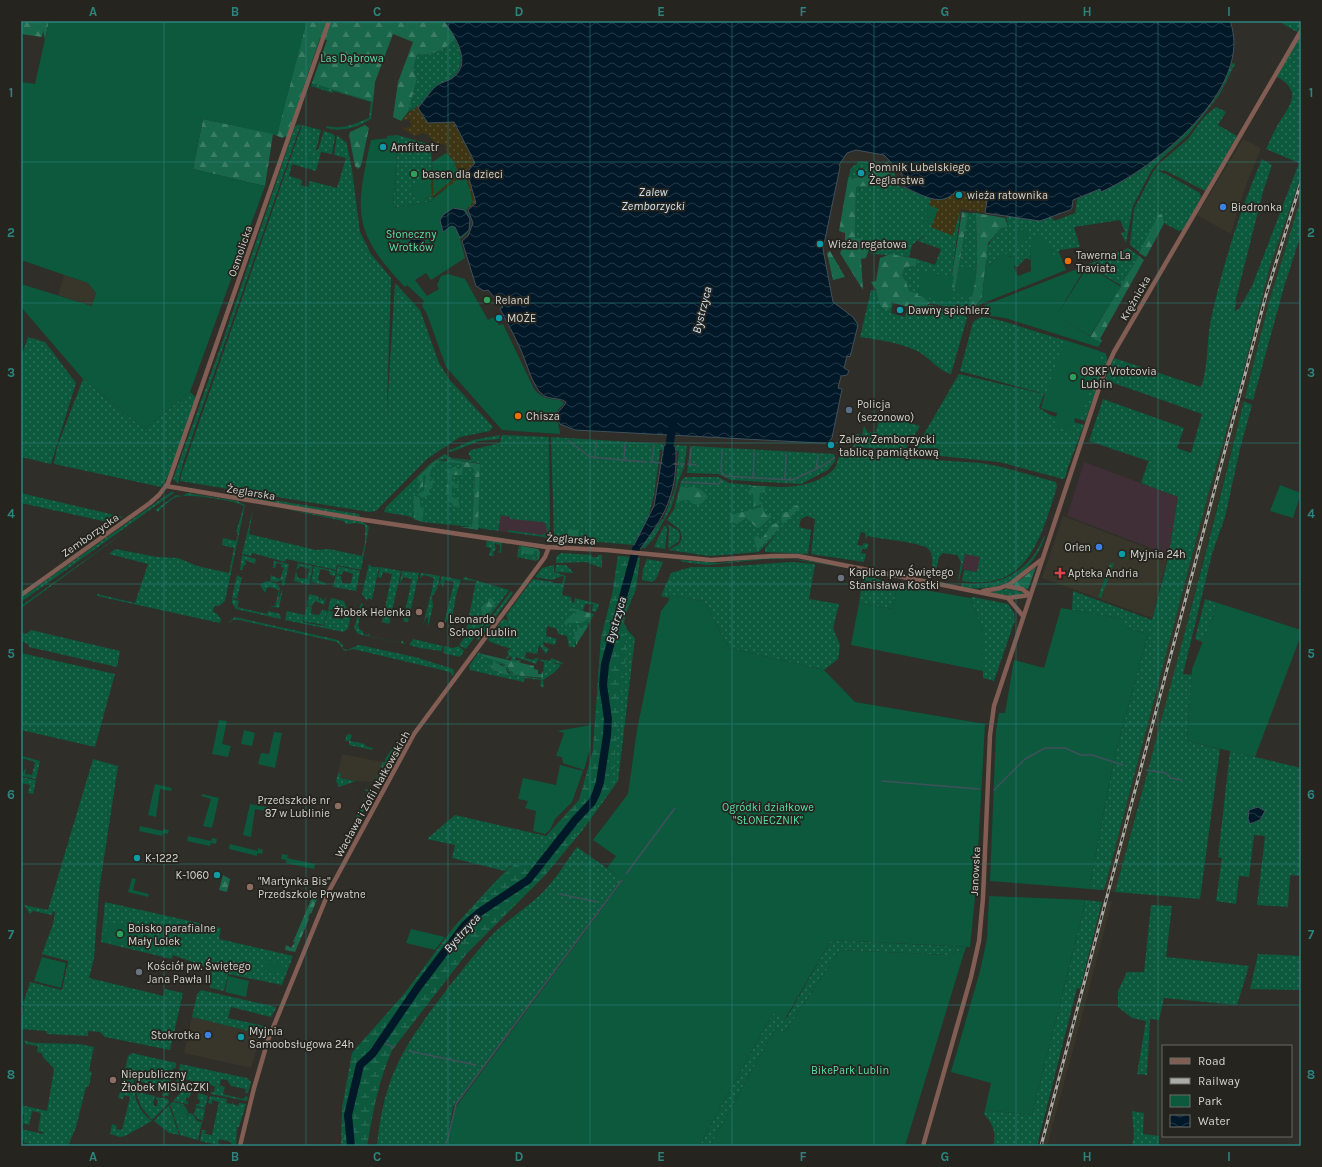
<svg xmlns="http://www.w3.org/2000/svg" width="1322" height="1167" viewBox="0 0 1322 1167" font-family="Karla,sans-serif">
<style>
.built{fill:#38362a}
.industrial{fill:#412f38}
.grass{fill:url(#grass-dots);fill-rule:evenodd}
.forest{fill:url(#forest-firs)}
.wetland{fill:url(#wetland-marsh)}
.sand{fill:url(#sand-dots)}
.green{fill:#0c593e}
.water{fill:url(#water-waves);stroke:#40505a}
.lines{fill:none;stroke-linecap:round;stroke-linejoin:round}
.stream{stroke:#40505a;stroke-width:1.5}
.river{stroke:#011828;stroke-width:8}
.minor{stroke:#815d54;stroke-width:4.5}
.rail-casing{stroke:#ababa7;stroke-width:3}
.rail{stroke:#25241e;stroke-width:1.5;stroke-dasharray:4.5;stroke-linecap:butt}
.grid{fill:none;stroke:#2d847d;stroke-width:1;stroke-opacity:0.55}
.culture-dot{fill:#0f9aa8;stroke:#25241e;stroke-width:1.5}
.leisure-dot{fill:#2e9e5b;stroke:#25241e;stroke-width:1.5}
.shop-dot{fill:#3f7fe0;stroke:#25241e;stroke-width:1.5}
.food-dot{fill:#e8710a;stroke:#25241e;stroke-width:1.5}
.service-dot{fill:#5c6f8a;stroke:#25241e;stroke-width:1.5}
.health-dot{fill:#e0444e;stroke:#25241e;stroke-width:1.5}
.worship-dot{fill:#6b7280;stroke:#25241e;stroke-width:1.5}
.education-dot{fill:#8d6e63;stroke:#25241e;stroke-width:1.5}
.labels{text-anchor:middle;stroke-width:3.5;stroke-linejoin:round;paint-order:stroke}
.park-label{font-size:11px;fill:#59dea9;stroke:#25241e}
.poi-label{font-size:11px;fill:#d4d4d0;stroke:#25241e;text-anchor:start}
.street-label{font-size:11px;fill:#d4d4d0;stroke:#25241e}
.water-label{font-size:12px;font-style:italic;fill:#d1e4f2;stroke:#25241e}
.neatline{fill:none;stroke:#2d847d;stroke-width:1.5}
.grid-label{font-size:13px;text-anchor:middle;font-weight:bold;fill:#2d847d}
</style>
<defs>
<pattern id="grass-dots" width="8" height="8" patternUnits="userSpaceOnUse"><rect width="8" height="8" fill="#0c593e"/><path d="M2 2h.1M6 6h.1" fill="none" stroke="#2e7059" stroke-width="1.8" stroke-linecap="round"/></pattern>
<pattern id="forest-firs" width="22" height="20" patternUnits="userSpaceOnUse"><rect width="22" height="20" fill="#19674b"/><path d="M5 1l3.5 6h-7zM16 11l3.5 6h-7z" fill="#3a7c64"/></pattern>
<pattern id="wetland-marsh" width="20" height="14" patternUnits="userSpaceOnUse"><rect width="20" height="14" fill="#0c593e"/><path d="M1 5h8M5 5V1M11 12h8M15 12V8" fill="none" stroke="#2e7059"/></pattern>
<pattern id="sand-dots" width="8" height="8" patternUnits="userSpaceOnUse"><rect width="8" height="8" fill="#3d3514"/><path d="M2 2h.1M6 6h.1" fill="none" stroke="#585135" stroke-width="1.8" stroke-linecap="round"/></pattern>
<pattern id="water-waves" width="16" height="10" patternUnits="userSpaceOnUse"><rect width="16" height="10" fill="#011828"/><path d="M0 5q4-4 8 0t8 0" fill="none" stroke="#253946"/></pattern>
</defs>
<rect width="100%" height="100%" fill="#2f2e28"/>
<g class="built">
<polygon points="1243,139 1261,148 1243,193 1231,234 1197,215"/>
<polygon points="1301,176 1301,198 1269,302 1245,398 1237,396 1270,266"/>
<polygon points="64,275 88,283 96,293 93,306 58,295"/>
<polygon points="1235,399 1244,401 1159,732 1137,807 1115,892 1104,890 1208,495"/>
<polygon points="1063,516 1168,556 1152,618 1042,578"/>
<polygon points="342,754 382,762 381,771 376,779 371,782 356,781 340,778 340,774 338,773"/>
<polygon points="1103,901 1112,901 1081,1020 1047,1146 1039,1146"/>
<polygon points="192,1017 261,1034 251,1068 184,1053"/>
</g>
<g class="industrial">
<polygon points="1084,462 1178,497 1169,555 1067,516"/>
<polygon points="500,514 550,521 548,537 498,531"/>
<polygon points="965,553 981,557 977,572 962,569"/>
</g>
<g class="grass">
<polygon points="1278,21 1301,21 1301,25 1297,32"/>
<path d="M1301,35v141l-31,90 -33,130 -1,1 -28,98 -104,395 -15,-1 25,-130 34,-125 -23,-6v-9l-53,-9 1,-19 79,29 16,-61 10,-62 -37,-14 7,-21h3l-62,-21 14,-42 81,29 -7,20 14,5 11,-39 -97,-34 9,-22 87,29c8,-22 5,-45 10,-68 12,-55 29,-109 51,-160l10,6 -9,27 -27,107 -1,12 4,-2 13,-23 47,-123 -33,-14c5,-10 9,-21 16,-31 13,-19 16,-29 -6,-42z"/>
<path d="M456,38c6,13 9,30 -4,40 -4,3 -10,4 -14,7 -12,10 -14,20 -30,27l9,-33 -4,-9 4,-16c14,3 30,-5 39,-16z"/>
<path d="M1232,63l3,1 -15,30 -32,41 -26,23 -11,13 -18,35 -7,37 -5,-10 4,-1 -5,-12 -46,7 6,20 -20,3 -6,7 -22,-12 -2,4v11l-4,-2 -9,9 -3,-2 1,-9 -8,1v-3l-9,3 -10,9c-8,-14 4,-28 13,-38l7,-1 -2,-11 34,5 12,-4 2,4 21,-8 2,-14 23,-10 1,3c46,-20 86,-56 115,-95 8,-10 11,-23 16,-34z"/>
<path d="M312,83l61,19 -2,17c-15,9 -28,13 -45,9l1,-2c16,4 27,-2 42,-8l2,-16 -38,-11 -1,2 -21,-7z"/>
<polygon points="1216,107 1226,112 1218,125 1237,136 1205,191 1166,171 1156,170 1166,174 1200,193 1201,197 1184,229 1179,231 1164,223 1146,257 1130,245 1134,209 1153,172 1160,163 1188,139 1204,117"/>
<polygon points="301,124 184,460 178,483 173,479 223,340 295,126"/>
<polygon points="302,125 321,130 316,150 318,150 324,131 333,134 335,137 332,154 321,152 316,171 292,164 289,176 302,180 301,185 308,187 310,181 337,188 346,158 334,155 337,135 345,142 346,141 352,170 360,232 371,254 391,278 387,411 395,283 420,310 439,363 449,379 493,427 490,431 460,437 427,459 376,511 369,512 180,481 182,472"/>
<polygon points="397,135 431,145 433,201 393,208 398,137 387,138 387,136"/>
<polygon points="860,161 877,163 882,165 864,177 848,179 847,182 851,168"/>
<path d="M890,170l4,3 5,13 33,13 -3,6 30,11 2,-7 -11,79 5,1 13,-76h8c0,28 5,64 -7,90l3,3 -1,7 -41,-10 -10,-9 -12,-3 -1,-7 -5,-9 3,-8 11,-1 1,-7 18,6 6,-16 -23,-8 6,-5h-1l-11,9 -3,12c-14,-2 -25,-1 -39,-4l-1,-4 -14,-11 1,-51 37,-4 -6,-11z"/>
<polygon points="1301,198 1301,234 1284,287 1253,400 1245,398 1269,302"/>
<polygon points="1128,248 1139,256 1122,286 1087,265"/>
<path d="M871,290l6,1 3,14 13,-2 -2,10 14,4 3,-10c6,0 13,-1 18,-2 8,-1 38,7 41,13l-16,56c-12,-3 -22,-17 -34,-23 -18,-9 -38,-11 -57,-14z"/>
<polygon points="985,317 1006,322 1105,353 1107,357 1107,360 1085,421 1041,408 1045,394 960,371 973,322 979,318"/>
<polygon points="28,337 45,342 76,383 51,464 21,457 21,357"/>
<polygon points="959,374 1044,394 1039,408 1050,415 1084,425 1068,467 1065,478 1063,479 999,462 921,454 917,452 917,446"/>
<polygon points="83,379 144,429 190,392 197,398 168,476 161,487 54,464 57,447"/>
<path d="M1244,401l8,4 -12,44 -15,68 -13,37 -29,120 9,1 -5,66 33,8 -20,150 -85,-7c44,-164 89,-327 129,-491z"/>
<polygon points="880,414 920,426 905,450 853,447 856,434 862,435 864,426 868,433 876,432"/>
<polygon points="500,435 499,439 479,441 451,452 448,451 473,440"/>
<polygon points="502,435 549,437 550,538 508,532 508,530 542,535 547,532 546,524 543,522 510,519 510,517 501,515 498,531 478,528 479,479 480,477 480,464 478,463 447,459 438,460 463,464 463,467 473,468 475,472 472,527 423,522 408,516 384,512 386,507 431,463 445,454 451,458 471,460 470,456 468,454 471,450 500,443"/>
<polygon points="551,437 663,444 663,450 659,450 660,452 654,495 649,514 650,515 634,545 554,538"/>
<polygon points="676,445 687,446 684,468 679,479 671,508 654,538 645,548 641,548 662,519 663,520 675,489 679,451 675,451"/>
<polygon points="690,446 834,454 835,456 835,461 828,470 801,484 731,480 718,474 687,473"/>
<path d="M841,454l140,9 21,4 54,15 1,5c-16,49 -28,105 -95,94l2,-11 13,2 3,-15 -15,-3 -6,27 -1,-1 3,-18 -4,-7 -14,-2 -4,4 -3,13 3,1 -1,5 -7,-1c0,-10 5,-20 -5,-28 -19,-7 -42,-7 -59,-11l-1,4 -1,-7 -4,-1 -4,13 5,1 2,-3 5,1 -2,5h-5l-1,4 5,1 -2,8 -53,-8 4,-35 -8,-3 -6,3 -2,8 12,3 -3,24 -43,-2v-4l13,-16 -19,20 -50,4 -40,-6 10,-6 3,-6 -2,-8 -13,-10 7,-11 7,-28 4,-4h33l11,6c33,2 73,12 102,-11 8,-7 5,-12 10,-18z"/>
<polygon points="171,492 175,492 21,602 21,598"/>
<polygon points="21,493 25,494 123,517 112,523 21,503"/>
<path d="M187,493l50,8 8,4 -20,96 -6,5h-5l-1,6 3,1 5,6 -1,4 -123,-27v-2l38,9 13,-39 -39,-10 6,-5 42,8 21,1 19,8 32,7 5,-25 -12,-3 1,-7 13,3 2,-8 -2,-1 8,-26c-8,-6 -61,-14 -70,-8 -2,1 -14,11 -16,14l-3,-2 21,-15 7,1z"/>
<polygon points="242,495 359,514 360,517 242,497"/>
<polygon points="253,509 249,534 316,550 329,549 362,556 365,542 365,525 356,523 346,524 344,521 284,509 363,522 369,527 361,570 337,565 336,570 286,559 285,562 252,553 251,556 242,554"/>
<polygon points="137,523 21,608 21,606"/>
<polygon points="666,524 678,530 680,535 679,541 668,549 669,528"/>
<polygon points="664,526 666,526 667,529 665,549 654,547"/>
<path d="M1044,536l1,1c-10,28 -31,50 -63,51 -6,1 -16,1 -21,-2l1,-3c37,5 68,-11 82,-47z"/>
<polygon points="487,541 502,542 501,553 497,552 500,551 500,545 494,543 496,549 493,552 494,556 489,556 491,548 486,547"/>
<polygon points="519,546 521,546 521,549 538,552 538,556 535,559 537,560 536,561 517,557"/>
<polygon points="561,553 592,555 592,557 598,557 598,555 602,555 602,568 586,562 556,563 556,557"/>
<polygon points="242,555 256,559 255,564 245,560 246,565 244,565 242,570 240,570"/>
<path d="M618,556l22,2 -4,31 -10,24 -2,10 4,8 7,7 -17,143 -36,50 -36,43 -79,79 -75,97c-13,30 -21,63 -25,96h-26l1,-38 10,-55 53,-60 49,-66 39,-43 25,-25 -13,12 -53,-13 3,-13 -28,-6 28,-24 91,21 34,-37 13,-49 8,-112 12,-48z"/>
<path d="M764,558c33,-1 64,6 96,12l-68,-11h-26l-58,6 -25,-3 -3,-2 39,3z"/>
<polygon points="647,559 663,562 656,579 652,582 642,580 643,569"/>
<polygon points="274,561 289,564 284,586 282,585 282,580 276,582 270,581 271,575 280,579 284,568 281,567 282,564 277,563 275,568 273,568"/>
<polygon points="792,562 815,564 809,599 839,604 833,628 840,645 838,659 824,670 729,648 704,601 670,595 669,598 661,596 671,573 691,567 720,567"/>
<polygon points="298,563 313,566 309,585 294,581 296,571 298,578 307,579 309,569 301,566 296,570"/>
<polygon points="1112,563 1114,563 1101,598 1098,597 1110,564"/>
<polygon points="369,564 372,567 379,567 372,600 368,598 367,601 362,594"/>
<path d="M554,565v7l12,4 -4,19 9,2 1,5 2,1 1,-5 24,6 -3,8 -4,-1 1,-7h-8l-2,7 11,3 -12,22 -7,1v10h-6l-2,-11 -9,-2 -1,-5 -10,-3 -1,10 11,3 -2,6 -12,-3 1,4 5,3 -3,5 -7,-9 -2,9 -11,-2 -1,6 9,2 1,-2 15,3 1,-3 12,5 -1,1 -12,-2 11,3 -6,7 -12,8 1,6 -3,3 1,-3h-2l1,-6 -16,-2 -1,4 -54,-12 -1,-4 10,-14 3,2 -1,2 24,8 10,11 26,4 2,-3 1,-14 -6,-2h6l-6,-1 -2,5 -20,-7 -1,3h6l-1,3 -9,-2 1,-4 -2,-1 -2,3 -2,-1 3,-4 -2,-1 1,-3 3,-1c-7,-3 -16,-4 -23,-9l15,-21 5,1 -2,-5 27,-36 20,3v2l1,-1 8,1 2,-7 -2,-1 -10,4 -17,-3 7,-9zM502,664l8,9 -6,2 -14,-7v-2z"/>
<polygon points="556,565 566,565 574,573 556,572 555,570"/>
<polygon points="314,566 336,571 335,576 330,575 329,571 322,569 320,570 318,580 325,583 325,585 311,582"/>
<polygon points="338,566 360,571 356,591 333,587 336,575 341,576 342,583 348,584 351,583 353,574 344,571 341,575 336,574"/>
<polygon points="380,567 401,571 389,624 382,622 392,574 383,572 381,578 378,577"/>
<polygon points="402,571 419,573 408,622 403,621 412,579 403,577 401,582 400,582"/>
<polygon points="421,573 440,576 437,589 432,597 433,606 428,627 428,618 426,617 423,625 432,590 434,578 424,575 420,578"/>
<polygon points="237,575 242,578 237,598 239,599 232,598"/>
<polygon points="863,575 897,585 893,609 859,603"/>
<path d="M442,576l19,4c-6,14 -7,30 -10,45l-1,-8 -6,7 10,-42 -9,-2 -2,8 -2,-6 -2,5z"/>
<polygon points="464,577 509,590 466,649 459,645 467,634 463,633 461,637 461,634 457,632 457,629 466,631 476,581 463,580"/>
<polygon points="266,581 276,583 280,588 278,600 283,588 279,608 269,606 275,606 279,590 270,587 267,588 265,593 260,585"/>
<polygon points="1008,589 1022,592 1024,595 1009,596 993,593 994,591"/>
<polygon points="511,591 513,593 478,641 477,637"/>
<polygon points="309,594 318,596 319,601 321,597 323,601 326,597 324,605 315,601 312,606 307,605"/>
<polygon points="973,597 1008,604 1014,613 1015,620 994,681 983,678 983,630 970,598"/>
<polygon points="331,598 344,601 347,609 347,613 351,614 348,629 343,632 285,620 287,611 304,615 302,622 324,626 328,610 333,612 332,618 343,619 345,610 343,608 336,606 334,610 328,609"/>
<polygon points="232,599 239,601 237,607 267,614 268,611 280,614 281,619 236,609 232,603"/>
<polygon points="1205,599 1218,603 1203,642 1195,639"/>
<polygon points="361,603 363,604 358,625 360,630 363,631 363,634 368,635 370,633 369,636 401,643 402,640 405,644 358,634 354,628"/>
<polygon points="307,606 312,607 311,614 319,615 322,610 327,611 324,625 303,621"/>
<path d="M235,617l103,23 5,5 -1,3 5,2 12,-5 56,12 38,12 1,5 -2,2 -1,-3 -5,-2 -93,-22c-13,4 -8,0 -16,-7l-97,-22h-7l-6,4z"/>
<polygon points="31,630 120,651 117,667 29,647 29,645 21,640 23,636 21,632 26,634"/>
<polygon points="413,639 443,646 441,651 420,648 409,645"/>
<polygon points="444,646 453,648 459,646 464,651 460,657 443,653"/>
<polygon points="21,653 115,674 95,747 21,730"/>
<polygon points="347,734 352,735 350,741 365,744 365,746 373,748 372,750 349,745 349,741 345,741"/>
<polygon points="395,745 398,747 377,783 376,779 381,771 382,762 386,762 385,759"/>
<polygon points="399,748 402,749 384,783 378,786"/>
<polygon points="1230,751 1301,768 1301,876 1290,875 1288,907 1257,905 1265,836 1254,835 1249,877 1239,876 1236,904 1216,901 1222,858 1218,857"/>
<polygon points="21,756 40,761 36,779 21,776 26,768 25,774 32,775 35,762 21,758"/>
<polygon points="93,759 118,766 99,891 94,958 89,978 164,996 165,989 183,993 170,1050 105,1037 100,1032 88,1031 88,1036 47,1034 46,1031 21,1029 24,1005 21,1005 21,1000 24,1001 30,982 62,990 68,961 42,954 53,924 55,912 53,911 52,915 33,911 30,914 24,905 48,910"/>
<polygon points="338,773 341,774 340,778 355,781 356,779 356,781 339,787 336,781"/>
<polygon points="21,777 36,780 33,794 28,793 30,785 21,783"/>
<polygon points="363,789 371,790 373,793 359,819 360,826 353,823 368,794 366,790"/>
<path d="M577,847l45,32 -169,228 -7,39h-69c7,-72 28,-102 71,-158 15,-19 30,-39 47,-56 14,-13 31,-24 45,-37 14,-13 25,-32 37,-48z"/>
<path d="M1086,900l16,2 -22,87 -3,-1 -40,158h-44c4,-13 0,-22 -9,-32l1,-4 47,5z"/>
<polygon points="105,902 221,928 219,939 293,956 282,985 228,974 224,991 210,988 212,969 173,955 172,959 101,942"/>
<polygon points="1151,905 1172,906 1166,957 1249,966 1237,1005 1164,998 1159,1020 1150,1019 1147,1075 1137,1074 1146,1021 1132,1018 1118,1007 1118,991 1127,972 1144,972"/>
<polygon points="831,940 966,947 964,953 957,951 949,955 840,950 785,1032 775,1029 710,1146 699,1146 773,1013 786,1019"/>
<polygon points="1258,954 1301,956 1301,990 1250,989"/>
<polygon points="201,990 276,1007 276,1008 271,1017 231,1007 228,1018 268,1027 262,1031 261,1034 192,1017 197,994"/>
<polygon points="21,1040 35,1043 79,1044 94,1047 89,1071 92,1072 89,1086 86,1087 76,1127 68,1146 29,1146 30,1144 24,1143 24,1140 21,1139 21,1129 43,1134 43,1132 38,1131 41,1113 32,1111 29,1125 23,1123 24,1115 21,1115 21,1105 47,1111 54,1069 43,1057 42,1053 37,1052 38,1046 25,1044 26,1042"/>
<polygon points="132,1053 176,1063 176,1068 173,1068 172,1073 175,1074 172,1074 169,1085 172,1086 168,1096 162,1096 163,1093 166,1093 167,1088 134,1080 133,1086 136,1087 135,1090 121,1087 128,1056"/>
<polygon points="180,1064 247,1078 251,1082 248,1093 245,1093 246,1089 231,1086 227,1080 221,1079 220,1086 225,1087 223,1094 243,1099 246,1096 248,1097 247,1101 211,1094 211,1092 214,1092 215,1086 183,1079 181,1085 184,1085 183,1088 178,1087 176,1084"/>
<path d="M121,1089l14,3c0,12 8,22 17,29l-27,15 -5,1 -10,-3 2,-10 5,2 -1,3 6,1 8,-33 -6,-2 -1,4 -5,-1z"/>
<polygon points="183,1090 191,1092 189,1098 186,1097 186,1101 188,1102 188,1104 173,1101"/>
<polygon points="136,1092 155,1096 153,1102 154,1106 157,1106 158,1101 156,1099 156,1097 168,1099 169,1103 152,1120 141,1107"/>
<polygon points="199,1093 208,1096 205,1108 196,1106 196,1104 199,1104 200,1100 197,1099"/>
<polygon points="210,1096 227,1099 226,1103 232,1104 233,1101 233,1104 238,1106 239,1103 246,1104 239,1127 237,1127 236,1146 231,1146 231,1142 219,1139 218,1145 200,1141 202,1130 206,1130 205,1134 212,1135 219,1102 212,1100 212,1104 208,1103"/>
<polygon points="172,1102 184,1104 184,1106 180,1105 187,1119 188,1113 193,1114 197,1121 202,1122 198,1140 180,1135 170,1104"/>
<polygon points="169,1105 179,1135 169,1133 154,1121"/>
<polygon points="196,1107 205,1109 203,1121 198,1119 194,1114"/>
<polygon points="1132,1111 1144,1113 1143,1134 1159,1136 1158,1146 1132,1146 1134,1136"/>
</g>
<g class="forest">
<polygon points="21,21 49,21 45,40 43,31 42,37 21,34"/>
<path d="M306,21h138l12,17c-9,11 -25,19 -39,16l-4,16 4,9 -9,33 -7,9 -8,-4 5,-35 15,-40 -20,-8 -18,48 -2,20 -61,-19 15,-43 -7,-2 -33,98 -5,2 -9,-4 -8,52 -72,-17 10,-50 74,15z"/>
<polygon points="365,125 369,128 361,166 358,169 355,166 349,135 350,132"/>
<polygon points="887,162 892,167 888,172 893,183 856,187 855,238 862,239 869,249 866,258 861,259 863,290 840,253 845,243 845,233 839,231 848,179 864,177"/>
<polygon points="962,212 968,213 955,289 950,288"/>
<path d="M976,213l29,5 3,9 -7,1 -13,15 -6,55 -8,10 -5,-5c12,-26 7,-62 7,-90z"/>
<polygon points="1162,214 1164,223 1146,257 1139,253 1158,215"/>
<polygon points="830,251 845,277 833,280 827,253"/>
<path d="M891,254l26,5 -1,7 -11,1 -3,8 5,9 2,7 11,3 10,9c-11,8 -27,3 -39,-1l-2,7 -3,1 -6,-5 -4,-15 -5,-8 5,-1 4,-23z"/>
<polygon points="1139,256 1144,260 1100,339 1102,340 1101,343 1090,337"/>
<polygon points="447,459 480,464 478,530 460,527 472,527 475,473 473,468 463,467 462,475 452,475 452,481 455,482 455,484 459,484 458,488 454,488 454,485 452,485 452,497 458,499 460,508 453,506 453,504 448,501 449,494 446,493 447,484 449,484 447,470 456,466 457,469 460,469 463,464 447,462"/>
<path d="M436,460l1,2c-6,5 -9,12 -7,20l4,-4 -2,10 -3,2v5l-7,3 -4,-4 6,-3 2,-16h-3v12l-3,2 -1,-1 2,-6 -4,-4z"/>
<path d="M681,486l5,2c9,-3 17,1 22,9l-9,8 -6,-1 -4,-4 -12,1z"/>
<polygon points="753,486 765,486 765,492 760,493 759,500 763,504 754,506 753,494 749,494 748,492"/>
<polygon points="414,496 420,499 420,507 424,508 422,522 414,519"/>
<polygon points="797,505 800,508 783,524 781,521 782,513 791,511 792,507"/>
<polygon points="763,507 765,514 771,515 771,517 759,528 757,528 746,518 737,524 730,521 730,515"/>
<polygon points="777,523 780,527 759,549 757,549 753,537 758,536 760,539 762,539 771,525"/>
<polygon points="568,530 579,530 577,540 567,539"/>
<polygon points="521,546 538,549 540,552 539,559 537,560 530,558 537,559 538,552 535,551 533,555 522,553"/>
<polygon points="1036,567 1028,589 1010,585 1021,579"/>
<polygon points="492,598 493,602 497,601 478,626 482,612 481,608 484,604 488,602 488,599"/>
<polygon points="571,608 590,613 590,617 583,623 568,623 566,626 564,622 571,615 577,614 575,611 571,611"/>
<polygon points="584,625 588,626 576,645 574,631 577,632 578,627 583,628"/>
<polygon points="482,654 534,666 534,669 538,670 538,674 541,674 543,671 543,678 515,675 505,664 481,656"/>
<polygon points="494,662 505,667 509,675 504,675 490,668"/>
<polygon points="223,875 230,879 227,892 219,890"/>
<polygon points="313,895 317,899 311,914 310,913 308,918 309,919 295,952 285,950 286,945 291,948 295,942 293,942"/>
</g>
<path class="wetland" d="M618,556l21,2 -3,24 -14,41 5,24 -16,142 -65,85 -79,79 -75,97c-14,31 -19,63 -25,96h-24l-1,-38 9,-34 1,-21 53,-60 49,-66 63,-65 14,3 17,-16 13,-28 18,-21 14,-49 8,-113 10,-35z"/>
<g class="sand">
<path d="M427,98l27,24 21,41 -8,9 9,31 -10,7 -19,-13 -2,-9c-12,9 -17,14 -32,9v-8l18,-5 2,-22 14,-10 -2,-8 -10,-1 -7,-8 -6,-2 -6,3 -15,-8 10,-1 -1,-8 -9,2c8,-10 17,-13 26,-23z"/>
<polygon points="906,177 956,191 988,195 985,213 961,209 953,236 931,227 938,209 929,205 931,198 904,187 902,178"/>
</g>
<g class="green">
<polygon points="49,21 307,21 277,135 203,119 193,169 265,186 190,392 144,429 83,379 21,307 21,284 92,306 96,293 88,283 21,260 21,82 35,84"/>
<path d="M398,137l-5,71 40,-7 1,-3 25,-20 2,2 5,-2 7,24 -7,8c7,11 6,22 -6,29l5,19 -34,22 -5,-7 -11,7 12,16 12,-7 -2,-4 4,-9 7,-2 17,5 23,41 5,-3 6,8 4,-1 31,65c14,16 21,6 30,14 -1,3 -4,4 -6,7 -4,7 2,16 2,24l-58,-4 -56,-63 -19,-53 -5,-8 2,-5 -17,-16 -2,2c-53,-55 -50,-76 -34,-147z"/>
<polygon points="446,153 453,160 459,174 434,195 432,162"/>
<circle cx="307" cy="161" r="5.5"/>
<path d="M430,176l2,20c-15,7 -18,5 -22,-10l6,-4 6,1 -1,-6z"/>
<polygon points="929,205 938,209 932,225 923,221"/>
<polygon points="1020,230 1028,230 1027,241 1018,245 1017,234"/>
<path d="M1036,235l7,1 6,7 5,13 5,-4 7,18 -85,34 -7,6 8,-12 4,-37 3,5c4,-5 11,-13 18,-12v3l8,-1 -1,12 4,8 13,-5 -1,-22z"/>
<polygon points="1087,265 1056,316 1088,266 1121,287 1090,336 1058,317 1101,343 1098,347 1005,318 975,314 983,306"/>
<polygon points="959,267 976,270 972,296 955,294"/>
<polygon points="921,272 954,276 950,301 918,296"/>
<polygon points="1065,340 1099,351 1100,361 1081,417 1075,418 1072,431 1054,426 1057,413 1041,408"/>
<polygon points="1280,485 1301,493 1293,518 1270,511"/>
<polygon points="897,585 970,598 983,630 983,671 851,645 859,603 893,609"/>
<polygon points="670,595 704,601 729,648 824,670 855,702 985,724 976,887 970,947 831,940 785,1019 773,1013 699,1146 447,1146 455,1108 623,880 607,868 616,856 593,840 628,794 637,730 661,611 668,602"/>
<polygon points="1218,603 1301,630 1301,635 1255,757 1187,741 1192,669"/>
<polygon points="1061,608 1125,619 1125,628 1148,634 1114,759 1089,889 990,881 996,731 999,713 1005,713 1014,660 1044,668"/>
<polygon points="219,720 227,721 222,744 231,746 228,757 212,754"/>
<polygon points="591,725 590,748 584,770 563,763 562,757 556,756 564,733 557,731"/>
<polygon points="244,730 255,733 252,746 241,744"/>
<polygon points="274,732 282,733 275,768 258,764 261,753 269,754"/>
<polygon points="560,765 583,771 572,802 555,819 550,830 545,834 533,831 536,811 525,808 528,801 518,799 523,778 556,785"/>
<polygon points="155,784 172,788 171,791 160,789 156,817 148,815"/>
<polygon points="202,794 219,798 212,828 203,826 211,799 201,796"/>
<polygon points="250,804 267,807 266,811 255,809 251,837 243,835"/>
<polygon points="140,826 163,831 164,829 169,830 168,834 163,833 162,836 139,831"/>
<polygon points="188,836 211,841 212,838 217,839 216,844 211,843 210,846 187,841"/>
<polygon points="230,844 258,851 258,848 263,850 262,854 257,853 257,856 229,849"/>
<polygon points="282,854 288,855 287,858 315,864 314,869 286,863 286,860 281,859"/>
<polygon points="132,878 136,879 133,890 149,894 148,897 128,892"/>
<polygon points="989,896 1086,900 1032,1115 985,1110 991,1083 951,1072 980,971 987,939"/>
<polygon points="108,922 137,928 132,947 104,940"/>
<polygon points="411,929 445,937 435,950 406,943"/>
<polygon points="840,950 949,955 957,951 964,953 905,1146 710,1146 775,1029 785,1032"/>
<polygon points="42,957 66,963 61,988 34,981"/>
<polygon points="266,960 286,964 282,974 264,970"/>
<polygon points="228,976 249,981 246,997 225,992"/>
<polygon points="179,1105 185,1106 188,1112 187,1119 180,1117 177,1113"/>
</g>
<g class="water">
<path d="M444,21h786c25,67 -75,147 -129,171l-1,-3 -27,11 -1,8 -2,2 -30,11 -55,-8 3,-18 -32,-4c-15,18 -35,3 -52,-4l-2,-13 -18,-19 -28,-5 -9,3 -8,12 1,2 -17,82 10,53 20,15 5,8 -8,32 -3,-1 -3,12 5,3 -2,4 -6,1 -3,12 4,1 -10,49 -5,5h-7l-245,-13 -15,-6c-8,-13 2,-12 6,-22 -7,-5 -16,-2 -23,-7 -11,-8 -17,-35 -23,-47 -6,-13 -13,-26 -20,-39l3,-2 -15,-17 -4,1 -8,-5 -14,-45 6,-5 5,-13 -5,-13 8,-7 -9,-31 8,-9 -21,-41 -26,1 -10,-15c7,-8 13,-19 21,-24 4,-2 8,-3 12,-5 23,-14 4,-43 -7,-58z"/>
<polygon points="453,208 464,210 470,219 469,230 460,238 455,227 451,226 443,232 440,220 443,215"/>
<polygon points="410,239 425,240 425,247 409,247"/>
<path d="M664,445l11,1 1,5c1,50 -15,70 -44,109l-1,-7 3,-8 20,-39z"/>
<polygon points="1258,807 1265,811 1260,820 1250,824 1248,819 1249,810"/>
</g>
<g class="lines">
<g class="stream">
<polyline points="569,441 590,457 646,462"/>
<polyline points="722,450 721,471 725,476 792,480 822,466 834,458"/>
<polyline points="595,457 596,442"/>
<polyline points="624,460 625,444"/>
<polyline points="650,462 662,463"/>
<polyline points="652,462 654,446"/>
<polyline points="674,464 684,464"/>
<polyline points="688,464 696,465"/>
<polyline points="690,464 691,448"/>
<polyline points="816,469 818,455"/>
<polyline points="753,478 754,452"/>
<polyline points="785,479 786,454"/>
<polyline points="682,482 719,484 721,480"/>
<polyline points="1146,770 1166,773 1171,778 1182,780"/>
<polyline points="882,781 979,789"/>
<polyline points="994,790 1025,759 1045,748 1065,748 1081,755 1092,755 1123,765"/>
<polyline points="626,874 675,808"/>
<polyline points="560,894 597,902"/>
<polyline points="380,1042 394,1047"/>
<polyline points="409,1051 476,1065"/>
<polyline points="446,1146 456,1104 622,880"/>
</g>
<g class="river">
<polyline points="668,455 673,423"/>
<polyline points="351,1146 348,1115 360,1065 373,1053 418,987 465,925 480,912 528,880 576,819 592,802 596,794 600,782 607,735 608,719 603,685 605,664 636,549"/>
</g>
<g class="minor">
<polyline points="166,486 365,520 546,547 606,550 711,560 773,556 798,556 1008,598 1030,595"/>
<polyline points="1006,586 1022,589 1030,595"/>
<polyline points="983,591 1000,588 1010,584 1041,560"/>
<polyline points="21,595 150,503 159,495 168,483 329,21"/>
<polyline points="1008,598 1023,616"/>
<polyline points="240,1146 254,1088 268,1040 329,891 414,734 545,557 549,547"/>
<polyline points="923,1146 971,977 979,941 983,898 990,735 994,706 1103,376 1114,352 1301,31"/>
</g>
<defs>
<polyline id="rail" points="1041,1146 1266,295 1301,182"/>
</defs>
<use href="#rail" class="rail-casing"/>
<use href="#rail" class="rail"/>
</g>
<path class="grid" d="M164,21v1125M306,21v1125M448,21v1125M590,21v1125M732,21v1125M874,21v1125M1016,21v1125M1158,21v1125M21,162h1280M21,303h1280M21,443h1280M21,584h1280M21,724h1280M21,864h1280M21,1005h1280"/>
<g class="culture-dot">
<circle cx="383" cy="147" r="4"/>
<circle cx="861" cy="173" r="4"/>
<circle cx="959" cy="195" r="4"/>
<circle cx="820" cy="244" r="4"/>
<circle cx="900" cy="310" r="4"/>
<circle cx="499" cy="318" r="4"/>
<circle cx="831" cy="445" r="4"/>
<circle cx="1122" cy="554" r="4"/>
<circle cx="137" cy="858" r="4"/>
<circle cx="217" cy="875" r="4"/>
<circle cx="241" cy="1037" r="4"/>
</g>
<g class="leisure-dot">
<circle cx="414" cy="174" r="4"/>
<circle cx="487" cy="300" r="4"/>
<circle cx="1073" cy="377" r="4"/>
<circle cx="120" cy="934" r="4"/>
</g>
<g class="shop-dot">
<circle cx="1223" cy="207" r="4"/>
<circle cx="1099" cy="547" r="4"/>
<circle cx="208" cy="1035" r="4"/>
</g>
<g class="food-dot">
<circle cx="1068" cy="261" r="4"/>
<circle cx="518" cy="416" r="4"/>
</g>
<circle class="service-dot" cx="849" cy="410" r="4"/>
<path class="health-dot" d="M1058 567h4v4h4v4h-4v4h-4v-4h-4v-4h4z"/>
<g class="worship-dot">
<circle cx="841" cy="578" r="4"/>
<circle cx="139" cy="972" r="4"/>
</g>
<g class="education-dot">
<circle cx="419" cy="612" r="4"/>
<circle cx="441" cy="625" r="4"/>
<circle cx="338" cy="806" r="4"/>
<circle cx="250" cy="887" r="4"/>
<circle cx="113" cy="1080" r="4"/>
</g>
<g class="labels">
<g class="park-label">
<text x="352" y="62">Las Dąbrowa</text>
<text x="411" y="238">Słoneczny<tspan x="411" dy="13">Wrotków</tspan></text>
<text x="768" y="811">Ogródki działkowe<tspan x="768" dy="13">"SŁONECZNIK"</tspan></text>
<text x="850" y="1074">BikePark Lublin</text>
</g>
<g class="poi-label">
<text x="391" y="151">Amfiteatr</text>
<text x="869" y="171">Pomnik Lubelskiego<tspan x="869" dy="13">Żeglarstwa</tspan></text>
<text x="422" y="178">basen dla dzieci</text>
<text x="967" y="199">wieża ratownika</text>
<text x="1231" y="211">Biedronka</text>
<text x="828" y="248">Wieża regatowa</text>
<text x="1076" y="259">Tawerna La<tspan x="1076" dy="13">Traviata</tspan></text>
<text x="495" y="304">Reland</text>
<text x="908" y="314">Dawny spichlerz</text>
<text x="507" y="322">MOŻE</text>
<text x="1081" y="375">OSKF Vrotcovia<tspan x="1081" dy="13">Lublin</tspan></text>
<text x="857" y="408">Policja<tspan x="857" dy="13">(sezonowo)</tspan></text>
<text x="526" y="420">Chisza</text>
<text x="839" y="443">Zalew Zemborzycki<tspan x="839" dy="13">tablicą pamiątkową</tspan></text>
<text x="1091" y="551" text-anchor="end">Orlen</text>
<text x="1130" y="558">Myjnia 24h</text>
<text x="849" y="576">Kaplica pw. Świętego<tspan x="849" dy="13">Stanisława Kostki</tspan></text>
<text x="1068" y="577">Apteka Andria</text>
<text x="411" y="616" text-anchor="end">Żłobek Helenka</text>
<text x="449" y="623">Leonardo<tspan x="449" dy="13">School Lublin</tspan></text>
<text x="330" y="804" text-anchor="end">Przedszkole nr<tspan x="330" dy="13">87 w Lublinie</tspan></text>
<text x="145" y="862">K-1222</text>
<text x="209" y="879" text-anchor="end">K-1060</text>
<text x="258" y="885">"Martynka Bis"<tspan x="258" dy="13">Przedszkole Prywatne</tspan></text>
<text x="128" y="932">Boisko parafialne<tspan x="128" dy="13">Mały Lolek</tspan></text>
<text x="147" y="970">Kościół pw. Świętego<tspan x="147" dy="13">Jana Pawła II</tspan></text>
<text x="249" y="1035">Myjnia<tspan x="249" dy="13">Samoobsługowa 24h</tspan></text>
<text x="200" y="1039" text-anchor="end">Stokrotka</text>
<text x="121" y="1078">Niepubliczny<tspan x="121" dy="13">Żłobek MISIACZKI</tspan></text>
</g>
<g class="street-label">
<text transform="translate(240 251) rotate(-71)" y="4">Osmolicka</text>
<text transform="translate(1135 298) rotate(-60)" y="4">Krężnicka</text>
<text transform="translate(251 492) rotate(9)" y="4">Żeglarska</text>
<text transform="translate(90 535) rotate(-35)" y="4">Zemborzycka</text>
<text transform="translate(571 539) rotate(4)" y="4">Żeglarska</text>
<text transform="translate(372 794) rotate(-61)" y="4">Wacława i Zofii Nałkowskich</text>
<text transform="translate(975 871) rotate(-87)" y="4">Janowska</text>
</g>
<g class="water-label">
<text x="653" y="196">Zalew<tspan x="653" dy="14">Zemborzycki</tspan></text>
<text transform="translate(702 310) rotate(-76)" y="4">Bystrzyca</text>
<text transform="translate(616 620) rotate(-74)" y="4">Bystrzyca</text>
<text transform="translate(462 933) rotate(-48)" y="4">Bystrzyca</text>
</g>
</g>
<rect width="1322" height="1167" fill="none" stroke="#25241e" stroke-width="44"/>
<rect x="1162" y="1045" width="130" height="92" fill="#25241e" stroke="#6b6a65"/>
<rect x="1170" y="1058" width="20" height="6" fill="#815d54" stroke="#6b6a65"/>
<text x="1198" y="1065" font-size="12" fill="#d4d4d0">Road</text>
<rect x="1170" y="1078" width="20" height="6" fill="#ababa7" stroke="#6b6a65"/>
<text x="1198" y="1085" font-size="12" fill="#d4d4d0">Railway</text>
<rect x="1170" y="1095" width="20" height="12" fill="#0c593e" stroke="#6b6a65"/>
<text x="1198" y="1105" font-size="12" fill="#d4d4d0">Park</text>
<rect x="1170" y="1115" width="20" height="12" fill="url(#water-waves)" stroke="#6b6a65"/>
<text x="1198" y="1125" font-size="12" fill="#d4d4d0">Water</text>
<rect x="22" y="22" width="1278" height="1123" class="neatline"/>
<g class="grid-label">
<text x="93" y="16">A</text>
<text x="235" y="16">B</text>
<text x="377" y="16">C</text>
<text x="519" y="16">D</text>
<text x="661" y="16">E</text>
<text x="803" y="16">F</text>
<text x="945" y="16">G</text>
<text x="1087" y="16">H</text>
<text x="1229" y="16">I</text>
<text x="11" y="97">1</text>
<text x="1311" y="97">1</text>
<text x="11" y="237">2</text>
<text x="1311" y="237">2</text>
<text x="11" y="377">3</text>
<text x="1311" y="377">3</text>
<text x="11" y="518">4</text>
<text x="1311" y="518">4</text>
<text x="11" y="658">5</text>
<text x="1311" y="658">5</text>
<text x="11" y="799">6</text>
<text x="1311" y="799">6</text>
<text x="11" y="939">7</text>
<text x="1311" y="939">7</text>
<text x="11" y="1079">8</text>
<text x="1311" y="1079">8</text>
<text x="93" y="1161">A</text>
<text x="235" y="1161">B</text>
<text x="377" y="1161">C</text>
<text x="519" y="1161">D</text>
<text x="661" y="1161">E</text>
<text x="803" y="1161">F</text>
<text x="945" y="1161">G</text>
<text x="1087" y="1161">H</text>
<text x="1229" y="1161">I</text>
</g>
</svg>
